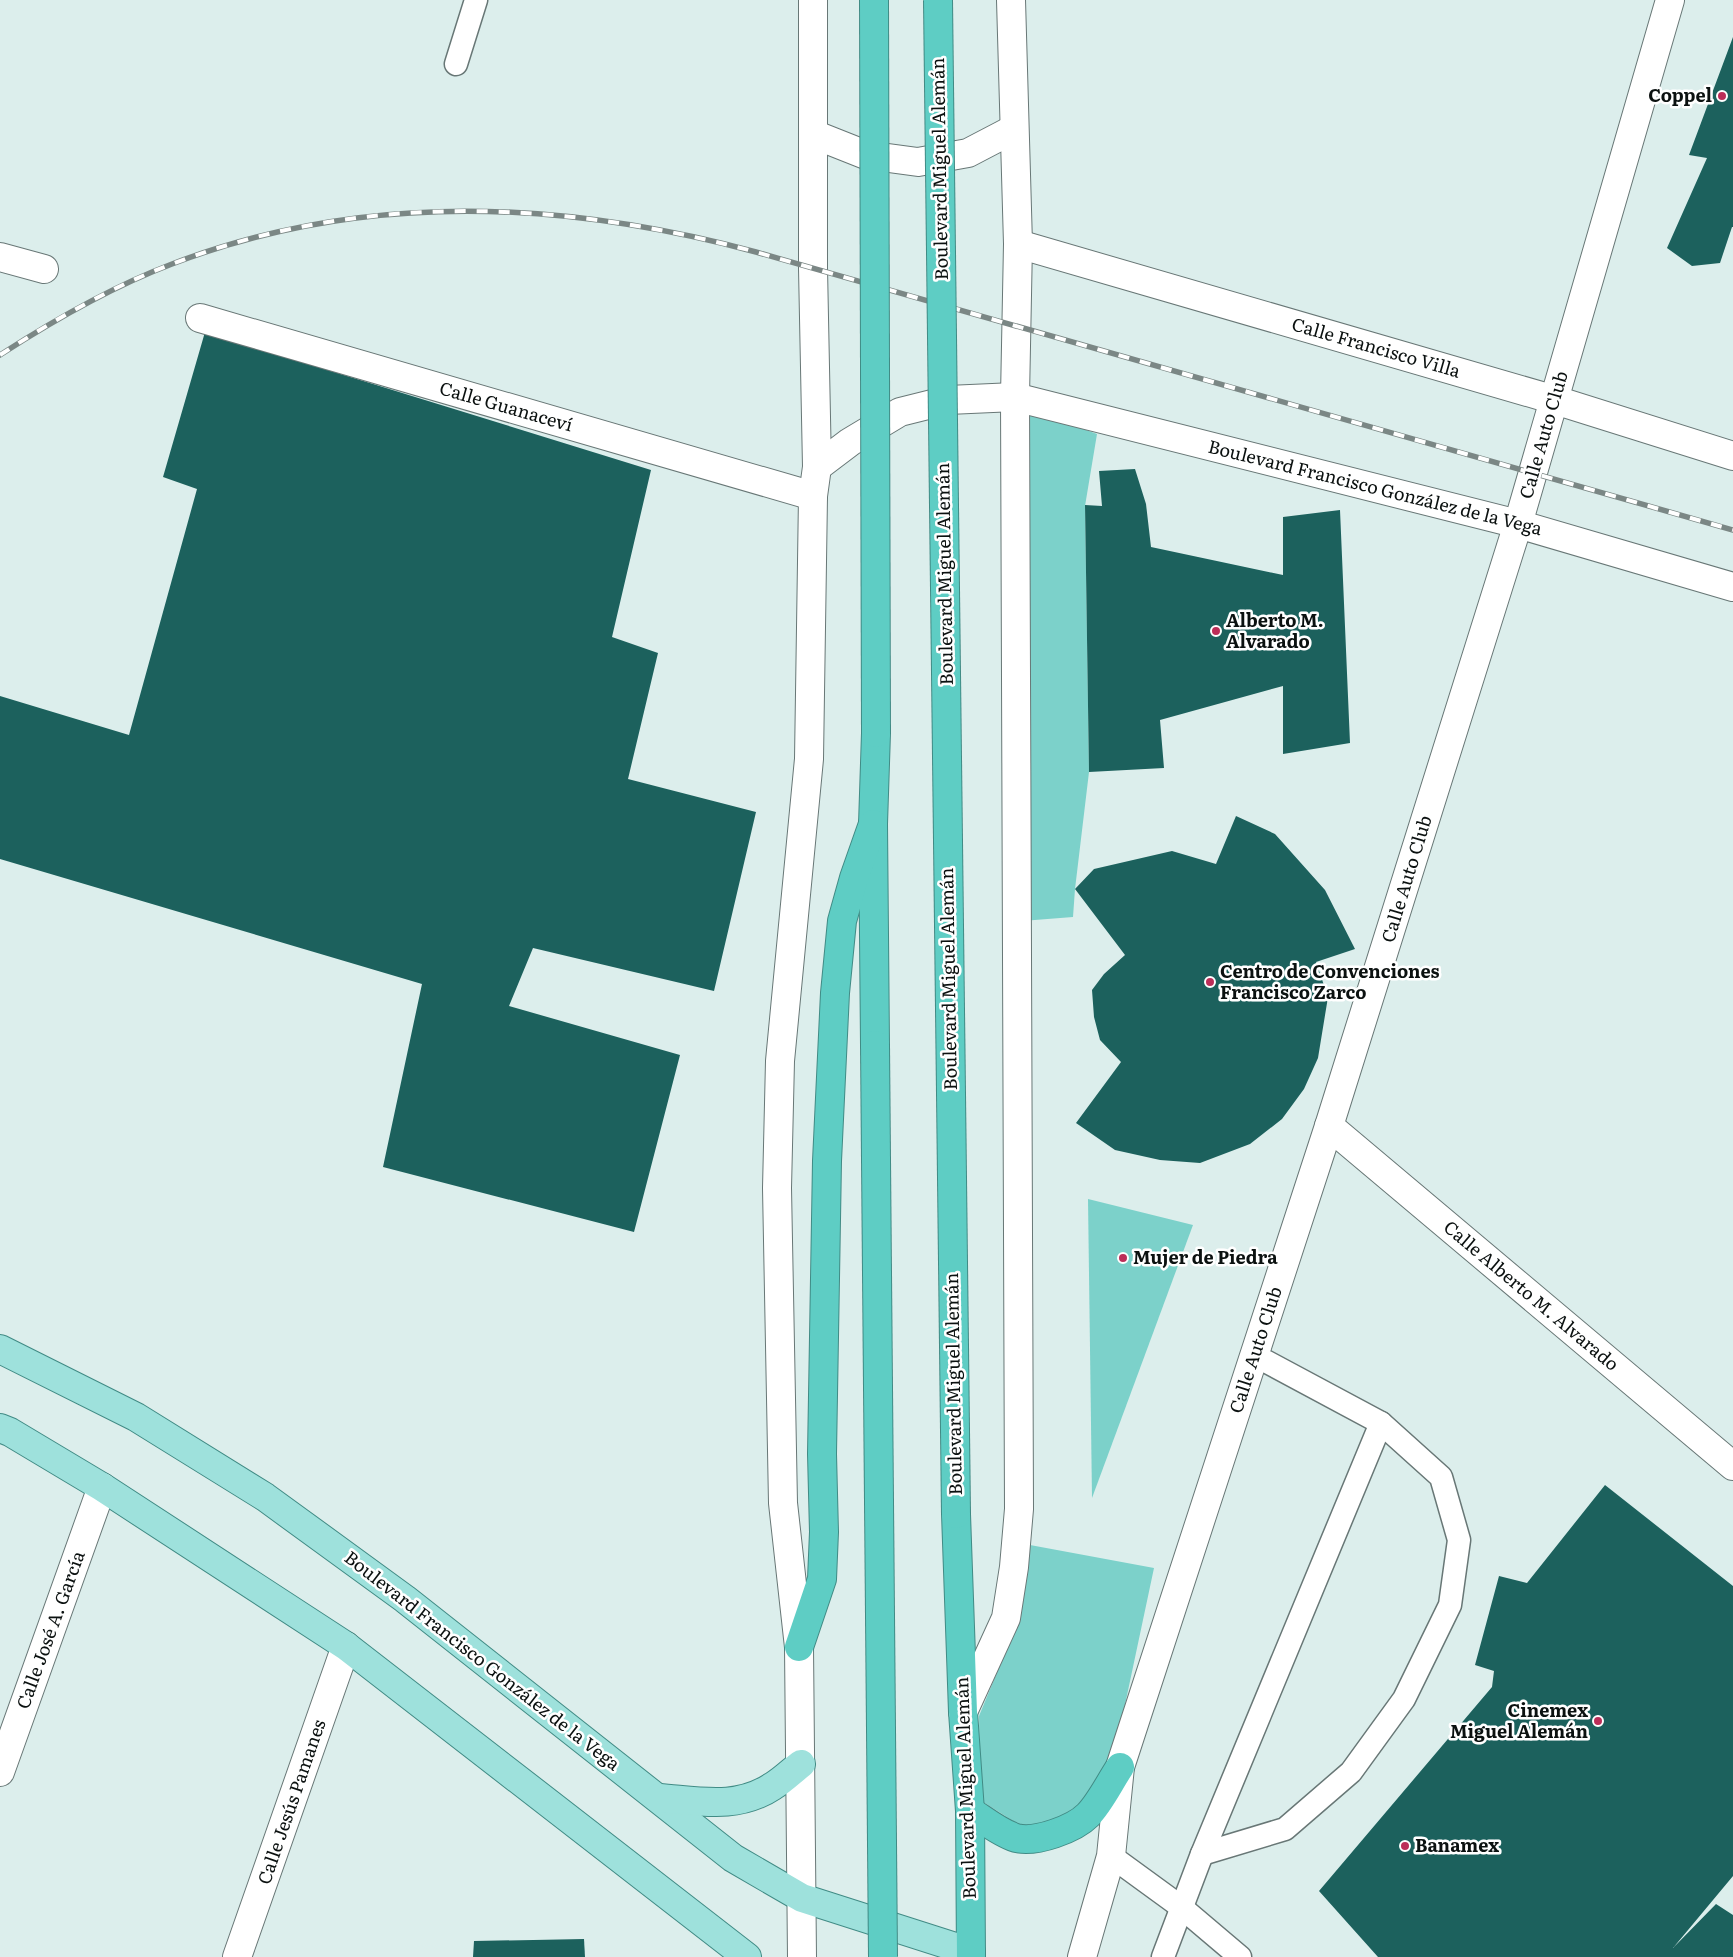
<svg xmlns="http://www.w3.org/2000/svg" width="1733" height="1957" viewBox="0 0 1733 1957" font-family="Literata,serif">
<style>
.green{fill:#7cd1ca}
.building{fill:#1c615d}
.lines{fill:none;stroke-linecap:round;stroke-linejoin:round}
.lane-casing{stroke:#687776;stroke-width:25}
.street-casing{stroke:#687776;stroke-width:30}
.secondary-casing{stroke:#687776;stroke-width:30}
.primary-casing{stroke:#418b85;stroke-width:30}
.highway-casing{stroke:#418b85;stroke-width:30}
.lane{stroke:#fff;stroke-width:22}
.street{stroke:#fff;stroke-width:28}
.secondary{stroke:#fff;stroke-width:28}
.primary{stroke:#9ee1dc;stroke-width:28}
.highway{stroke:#5ecdc4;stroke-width:28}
.rail-casing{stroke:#7b8785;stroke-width:5.5}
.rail{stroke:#fff;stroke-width:4;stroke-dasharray:11;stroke-linecap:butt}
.highway-bridge-casing{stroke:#418b85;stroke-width:30;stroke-linecap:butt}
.highway-bridge{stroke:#5ecdc4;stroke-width:28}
.poi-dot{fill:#bc2d58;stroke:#fff;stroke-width:2}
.labels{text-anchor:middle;stroke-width:5;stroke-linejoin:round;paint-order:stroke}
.poi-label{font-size:18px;font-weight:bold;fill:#0b1110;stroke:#fff;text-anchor:start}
.street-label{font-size:18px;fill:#0b1110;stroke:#fff}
</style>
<rect width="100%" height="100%" fill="#dceeec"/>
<g class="green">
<polygon points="1026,408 1097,434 1085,506 1089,772 1075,889 1073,917 1022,921"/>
<polygon points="1088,1199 1193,1225 1092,1498"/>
<polygon points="1030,1545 1154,1568 1112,1766 1071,1813 1026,1829 980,1800 979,1716 1017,1624"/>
</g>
<g class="building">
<polygon points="1733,37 1733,227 1732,227 1720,263 1692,266 1667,248 1707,158 1689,155"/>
<polygon points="205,332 651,470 612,637 658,653 628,779 756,812 714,991 533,948 509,1006 680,1055 634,1232 383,1167 422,984 0,859 0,696 129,735 197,489 163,477"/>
<polygon points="1135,469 1146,504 1151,547 1283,575 1283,517 1340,510 1350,743 1283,754 1283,686 1160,720 1164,768 1089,772 1085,505 1102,506 1099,471"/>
<polygon points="1236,816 1275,834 1325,890 1355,949 1316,962 1328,997 1318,1058 1304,1089 1282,1119 1250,1144 1200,1163 1160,1160 1115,1150 1076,1123 1121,1062 1100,1040 1094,1017 1092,990 1104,974 1125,955 1075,889 1094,869 1172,851 1216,864"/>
<polygon points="1605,1485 1733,1586 1733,1876 1673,1948 1716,1904 1733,1915 1733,1957 1378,1957 1319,1891 1492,1687 1494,1671 1475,1665 1499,1576 1527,1583"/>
<polygon points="584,1939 585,1957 473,1957 474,1941"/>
</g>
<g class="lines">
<defs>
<g id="lane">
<polyline points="456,64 476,0"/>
<polyline points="1202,1854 1285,1829 1351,1772 1404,1699 1450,1605 1459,1540 1441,1477 1381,1423 1254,1355"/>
<polyline points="1111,1856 1181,1907 1240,1957"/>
<polyline points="1163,1957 1202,1854 1381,1423"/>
</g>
<g id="street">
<polyline points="1018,244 1555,400 1733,456"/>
<polyline points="0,257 44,269"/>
<polyline points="200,318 813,496"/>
<polyline points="1015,397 1518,524 1733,587"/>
<polyline points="1329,1126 1733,1466"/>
<polyline points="0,1772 102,1487"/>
<polyline points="237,1957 346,1646"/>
<polyline points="1082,1957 1111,1856 1120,1767 1329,1126 1518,524 1670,0"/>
</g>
<g id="secondary">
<polyline points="813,134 866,155 918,162 968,153 1014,129"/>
<polyline points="817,467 850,442 900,412 948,400 1015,397"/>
<polyline points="963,1712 1006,1618 1014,1567 1019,1509 1015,397 1018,244 1011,0"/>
<polyline points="802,1957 799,1647 783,1503 777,1188 780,1061 809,759 813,496 817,467 813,268 813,0"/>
</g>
<g id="primary">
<polyline points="0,1349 136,1417 265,1497 405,1599 733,1858 802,1898 971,1952"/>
<polyline points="0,1428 10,1432 102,1487 346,1646 747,1957"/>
<path d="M659,1798c41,3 78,12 114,-12 10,-6 19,-15 28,-22"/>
</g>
<g id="highway">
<polyline points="875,1045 873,824 876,733"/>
<polyline points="956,1514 963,1712 970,1811 971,1957"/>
<polyline points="799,1647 822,1579 824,1532 822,1454 827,1161 835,993 842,921 854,878 873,824"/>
<path d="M970,1811c14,9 30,22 46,27 20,5 58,-9 72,-23 12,-12 22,-33 32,-48"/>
</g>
</defs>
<use href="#lane" class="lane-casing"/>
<use href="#street" class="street-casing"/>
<use href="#secondary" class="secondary-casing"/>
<use href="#primary" class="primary-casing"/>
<use href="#highway" class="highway-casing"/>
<use href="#lane" class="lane"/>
<use href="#street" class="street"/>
<use href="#secondary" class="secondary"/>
<use href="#primary" class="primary"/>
<use href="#highway" class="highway"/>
<defs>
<path id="rail" d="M0,355c54,-35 111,-68 172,-91 190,-73 390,-64 584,-12l977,278"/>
</defs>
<use href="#rail" class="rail-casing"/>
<use href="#rail" class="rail"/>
<defs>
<g id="highway-bridge">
<polyline points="874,0 876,733"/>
<polyline points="938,0 956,1514"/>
<polyline points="875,1045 883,1957"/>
</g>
</defs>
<use href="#highway-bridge" class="highway-bridge-casing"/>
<use href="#highway-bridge" class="highway-bridge"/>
</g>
<g class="poi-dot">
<circle cx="1722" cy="96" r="5"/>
<circle cx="1216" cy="631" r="5"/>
<circle cx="1210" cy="982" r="5"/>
<circle cx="1123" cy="1258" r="5"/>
<circle cx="1598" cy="1721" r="5"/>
<circle cx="1405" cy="1846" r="5"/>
</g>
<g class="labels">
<g class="poi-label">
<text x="1712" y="102" text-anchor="end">Coppel</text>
<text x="1226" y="627">Alberto M.<tspan x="1226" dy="21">Alvarado</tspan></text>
<text x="1220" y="978">Centro de Convenciones<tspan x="1220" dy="21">Francisco Zarco</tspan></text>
<text x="1133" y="1264">Mujer de Piedra</text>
<text x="1588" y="1717" text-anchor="end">Cinemex<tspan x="1588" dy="21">Miguel Alemán</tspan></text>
<text x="1415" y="1852">Banamex</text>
</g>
<g class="street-label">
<text transform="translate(940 169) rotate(-91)" y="6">Boulevard Miguel Alemán</text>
<text transform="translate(1376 348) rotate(16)" y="6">Calle Francisco Villa</text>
<text transform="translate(506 407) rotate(16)" y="6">Calle Guanaceví</text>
<text transform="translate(1544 435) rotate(-74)" y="6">Calle Auto Club</text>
<text transform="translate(1375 488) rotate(14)" y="6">Boulevard Francisco González de la Vega</text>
<text transform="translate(945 574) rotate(-91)" y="6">Boulevard Miguel Alemán</text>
<text transform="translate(1407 879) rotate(-73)" y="6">Calle Auto Club</text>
<text transform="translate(949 979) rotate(-91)" y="6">Boulevard Miguel Alemán</text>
<text transform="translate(1531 1296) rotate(40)" y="6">Calle Alberto M. Alvarado</text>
<text transform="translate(1256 1350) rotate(-72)" y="6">Calle Auto Club</text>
<text transform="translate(954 1384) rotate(-91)" y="6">Boulevard Miguel Alemán</text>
<text transform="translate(51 1630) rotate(-70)" y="6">Calle José A. García</text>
<text transform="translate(482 1661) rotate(38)" y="6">Boulevard Francisco González de la Vega</text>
<text transform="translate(966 1788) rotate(-92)" y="6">Boulevard Miguel Alemán</text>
<text transform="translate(292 1802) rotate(-71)" y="6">Calle Jesús Pamanes</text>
</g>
</g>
</svg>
